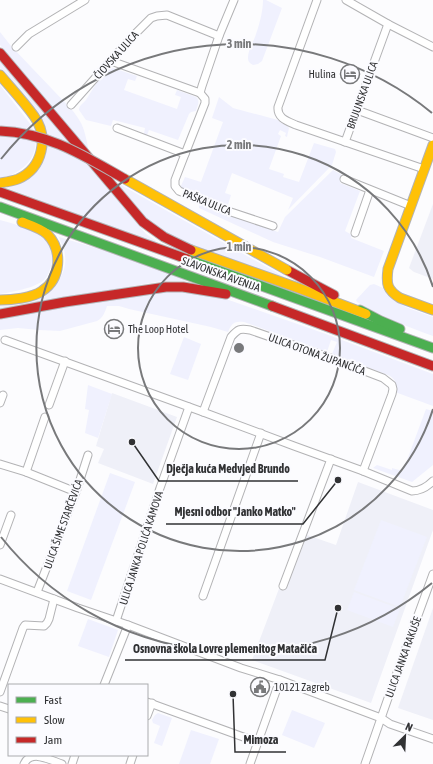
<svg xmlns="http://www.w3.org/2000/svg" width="433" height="764" viewBox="0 0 433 764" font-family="'Asap Condensed',sans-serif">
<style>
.built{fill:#eff0f8}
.green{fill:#f0f1fe}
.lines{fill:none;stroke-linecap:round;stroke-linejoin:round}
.street-casing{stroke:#b3b3b5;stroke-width:9}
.fast-casing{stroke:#b3b3b5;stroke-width:11}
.slow-casing{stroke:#b3b3b5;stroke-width:11}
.jam-casing{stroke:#b3b3b5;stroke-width:11}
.street{stroke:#fff;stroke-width:7}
.fast{stroke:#4caf50;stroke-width:9}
.slow{stroke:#ffc107;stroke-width:9}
.jam{stroke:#c62828;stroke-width:9}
.slow-bridge-casing{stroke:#b3b3b5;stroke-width:11;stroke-linecap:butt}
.jam-bridge-casing{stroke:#b3b3b5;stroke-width:11;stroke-linecap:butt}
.slow-bridge{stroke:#ffc107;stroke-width:9}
.jam-bridge{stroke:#c62828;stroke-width:9}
.ring{fill:none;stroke:#78797b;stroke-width:2}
.labels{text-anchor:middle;stroke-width:4;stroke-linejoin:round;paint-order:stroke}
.street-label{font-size:11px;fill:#313234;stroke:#fbfbff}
.poi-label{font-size:11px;fill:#313234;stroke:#fbfbff;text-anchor:start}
.centre{fill:#78797b;stroke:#fbfbff;stroke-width:2}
.ring-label{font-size:12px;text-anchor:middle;font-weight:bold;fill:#78797b;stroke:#fbfbff;stroke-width:4;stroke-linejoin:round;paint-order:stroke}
.leader{fill:none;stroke:#313234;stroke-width:1.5}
.callout-dot{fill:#313234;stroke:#fbfbff;stroke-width:1.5}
.callout-label{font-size:12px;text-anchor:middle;font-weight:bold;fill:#313234;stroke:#fbfbff;stroke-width:4;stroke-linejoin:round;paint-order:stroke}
</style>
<rect width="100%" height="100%" fill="#fcfcfe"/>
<g class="built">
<polygon points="433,204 433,279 414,272 409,268"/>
<polygon points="112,393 177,417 153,484 98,463 104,449 96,446"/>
<polygon points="358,482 433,510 433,530 371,703 252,660 280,586 286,588 307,535 336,545"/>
<polygon points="433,608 433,720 398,708"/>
</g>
<g class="green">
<path d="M263,0h3l16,8 -20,53 -4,3 -5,1c-3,-2 -5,-3 -5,-7 0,-7 4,-14 7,-21 4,-11 8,-25 8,-37z"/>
<path d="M0,32l11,14 62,65c8,11 10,14 13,27 1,4 2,8 2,13l-88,-106z"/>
<polygon points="0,61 139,226 146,234 156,241 155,243 7,188 7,187 21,183 43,161 46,154 47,145 45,128 40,114 0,68"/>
<path d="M113,68l24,8 -2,5 -7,-2 -4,11 53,19 4,-12 -6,-2 2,-5 19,7c5,4 1,9 0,14l-5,1 -2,2 -11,26 -29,-10 -2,5 -3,-1 1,-6 -32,-8 -2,6 -25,-6 -7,-10c0,-5 4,-6 7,-10 6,-9 16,-29 27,-32z"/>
<path d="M0,85l31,40c10,19 3,38 -16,48 -5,3 -10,4 -15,5z"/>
<path d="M219,97l14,11 45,12c3,4 8,4 11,8l-2,9 -2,-1 1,-3 -6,-3 -2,4 3,2 -12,33 15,5 -1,3 16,5 15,-39 21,6 1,3 -4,13 -44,45 5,-12 -61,-25 -7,20 6,2 -4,13 -47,-20 5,-11 16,5 22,-60 -11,-4z"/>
<polygon points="333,170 342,175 340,183 360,191 345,231 352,235 351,238 384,251 374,277 320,257 273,242 199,208 199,204 278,232 285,217"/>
<polygon points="114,181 288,279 290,281 196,248 167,234 147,219"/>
<path d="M0,220c14,4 31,8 43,18 6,5 10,14 9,22 -1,7 -3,15 -8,20 -9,8 -32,12 -44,14z"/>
<path d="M59,237l47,14 78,28 1,2h-23l-162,28v-5l47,-12c12,-8 20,-22 18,-36 0,-7 -4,-12 -6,-19z"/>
<path d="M374,284l9,4c1,3 3,6 5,8 11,10 31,16 45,21v19c-26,-9 -52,-20 -76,-34l-1,-2 14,-15z"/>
<path d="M157,292h37l29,6 100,35 110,41v32l-38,-14c2,-8 1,-13 -7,-17l-56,-21 5,-12 -6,-2 -4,12 -83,-30c-10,-1 -12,1 -16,10l-17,-5 -82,-18 -10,-3h-12c-2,6 -4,12 -10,15l-37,10 -21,-1 -21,-2 -18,2v-10l36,-8z"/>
<polygon points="184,337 201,344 188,380 170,374"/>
<polygon points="88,385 112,394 98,438 85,433 89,410 85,409"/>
<polygon points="426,409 433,411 433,465 412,482 373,468 377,465 392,470 392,468 403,471"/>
<polygon points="110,473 135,482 91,600 67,591"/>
<polygon points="381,520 427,537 400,607 354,590"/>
<polygon points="354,592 400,609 393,627 347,610"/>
<polygon points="88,619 118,630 109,657 78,646"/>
<polygon points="292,710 325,723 314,748 282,735"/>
<polygon points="158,713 172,718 162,746 154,743 160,726 153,723 152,720 155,715"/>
<polygon points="191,730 219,739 210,764 179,764"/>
</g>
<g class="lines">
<defs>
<g id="street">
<polyline points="234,0 219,36 202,86 200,93 205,99 205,103 185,154 175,180 175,186 179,191 189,195 228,211 273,226"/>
<path d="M317,0l-39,107c-1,11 9,14 18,18l128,44"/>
<polyline points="346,0 388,24 433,47"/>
<polyline points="16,47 29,34 85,0"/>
<polyline points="111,61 200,93"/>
<polyline points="71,105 130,39 151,18 157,16 167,15 219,36"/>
<polyline points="357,110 433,138"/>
<polyline points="117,128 185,154"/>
<polyline points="345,142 388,24"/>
<polyline points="344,179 411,206"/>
<polyline points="355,233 370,190"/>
<path d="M5,340l198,72 91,34 69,25 49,20c9,0 15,-4 21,-10"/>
<polyline points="0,403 3,395"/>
<polyline points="49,405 65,361"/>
<path d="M203,412l28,-75c7,-8 9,-9 19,-7l78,27 55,21 9,7 1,4 -1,5 -29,77"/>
<polyline points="0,464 26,472 76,492"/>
<polyline points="26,472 45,417"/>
<polyline points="0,545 11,515"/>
<polyline points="0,579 78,608 128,625 170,641 241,668 280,680 381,718 390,724 433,739"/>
<polyline points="283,586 331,459"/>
<polyline points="37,592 76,492 88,455"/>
<polyline points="203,596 261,433"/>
<polyline points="116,621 160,488 189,407"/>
<polyline points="104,685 128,625"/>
<polyline points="0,692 23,628 25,625 44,626 47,623 49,619 54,599"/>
<polyline points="147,702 257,742"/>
<polyline points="0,706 9,709"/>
<polyline points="147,716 152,703"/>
<path d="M24,764c7,-15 26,-4 38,0"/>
<polyline points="72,764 75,755"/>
<polyline points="130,764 133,755"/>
<polyline points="250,764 280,680"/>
<polyline points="365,764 394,681 433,574"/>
</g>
<g id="fast">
<polyline points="0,207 272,306"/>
<polyline points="187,259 433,348"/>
<polyline points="360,310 381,321 400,329"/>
</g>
<g id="slow">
<path d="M0,75c11,13 24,27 34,41 15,21 9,52 -16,63 -5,2 -12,3 -18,4"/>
<path d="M433,145l-45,124c-2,15 -1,21 12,29l33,12"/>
<polyline points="191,250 301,289 366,314"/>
<path d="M0,300c12,0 32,-2 42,-9 19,-12 21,-41 5,-57 -7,-6 -17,-9 -25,-12"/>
</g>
<g id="jam">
<polyline points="0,53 143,222 164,237 191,250"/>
<polyline points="0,192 187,259"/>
<polyline points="287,270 334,295"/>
<polyline points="272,306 433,366"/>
<polyline points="0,314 65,302 166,287 183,287 226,294"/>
</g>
</defs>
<use href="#street" class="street-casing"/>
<use href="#fast" class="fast-casing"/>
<use href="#slow" class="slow-casing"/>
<use href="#jam" class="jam-casing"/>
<use href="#street" class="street"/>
<use href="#fast" class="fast"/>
<use href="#slow" class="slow"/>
<use href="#jam" class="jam"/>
<defs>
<polyline id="slow-bridge" points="125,179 287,270"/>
<path id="jam-bridge" d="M0,131c49,2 84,25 125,48"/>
</defs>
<use href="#slow-bridge" class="slow-bridge-casing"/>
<use href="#jam-bridge" class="jam-bridge-casing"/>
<use href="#slow-bridge" class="slow-bridge"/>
<use href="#jam-bridge" class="jam-bridge"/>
</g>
<g class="ring">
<circle cx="239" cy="348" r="101"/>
<path d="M433 409A203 203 0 1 1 433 287"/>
<path d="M432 583A304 304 0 0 1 1 537M1 159A304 304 0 0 1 432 113"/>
</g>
<defs>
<symbol id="hotel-ring" viewBox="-11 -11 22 22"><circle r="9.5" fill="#fbfbff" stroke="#78797b" stroke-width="1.5"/><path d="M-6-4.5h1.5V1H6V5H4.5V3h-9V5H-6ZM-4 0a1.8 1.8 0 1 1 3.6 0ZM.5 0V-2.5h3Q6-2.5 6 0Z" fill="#78797b"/></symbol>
<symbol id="civic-ring" viewBox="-11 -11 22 22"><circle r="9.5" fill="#fbfbff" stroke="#78797b" stroke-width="1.5"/><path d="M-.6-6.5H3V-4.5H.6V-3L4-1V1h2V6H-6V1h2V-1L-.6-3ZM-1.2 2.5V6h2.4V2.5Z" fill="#78797b"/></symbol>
</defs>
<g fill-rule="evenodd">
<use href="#hotel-ring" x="339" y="63" width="22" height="22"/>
<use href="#hotel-ring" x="103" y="318" width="22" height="22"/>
<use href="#civic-ring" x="249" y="676" width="22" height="22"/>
</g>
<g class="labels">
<g class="street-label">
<text transform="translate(116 55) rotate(-48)" y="4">ČIOVSKA ULICA</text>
<text transform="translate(362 95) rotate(-70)" y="4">BRIJUNSKA ULICA</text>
<text transform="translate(207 202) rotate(22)" y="4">PAŠKA ULICA</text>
<text transform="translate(221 274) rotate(20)" y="4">SLAVONSKA AVENIJA</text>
<text transform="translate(317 354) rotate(20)" y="4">ULICA OTONA ŽUPANČIČA</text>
<text transform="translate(63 524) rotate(-70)" y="4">ULICA ŠIME STARČEVIĆA</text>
<text transform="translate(141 548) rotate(-72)" y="4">ULICA JANKA POLIĆA KAMOVA</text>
<text transform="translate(403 657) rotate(-70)" y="4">ULICA JANKA RAKUŠE</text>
</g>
<g class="poi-label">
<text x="336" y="78" text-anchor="end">Hulina</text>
<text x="128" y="333">The Loop Hotel</text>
<text x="274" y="691">10121 Zagreb</text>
</g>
</g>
<circle cx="239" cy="348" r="6" class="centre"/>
<g class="ring-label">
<text x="239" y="48">3 min</text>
<text x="239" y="149">2 min</text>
<text x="239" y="251">1 min</text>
</g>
<path class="leader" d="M132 442L159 481H298M338 480L303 524H166M338 608L325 660H125M233 694L235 752H286"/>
<g class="callout-dot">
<circle cx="132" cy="442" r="4"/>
<circle cx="338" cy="480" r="4"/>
<circle cx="338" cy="608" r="4"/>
<circle cx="233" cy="694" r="4"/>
</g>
<g class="callout-label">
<text x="228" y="473">Dječja kuća Medvjed Brundo</text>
<text x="235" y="516">Mjesni odbor "Janko Matko"</text>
<text x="225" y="653">Osnovna škola Lovre plemenitog Matačića</text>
<text x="261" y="744">Mimoza</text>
</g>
<rect x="8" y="684" width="140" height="72" fill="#fbfbff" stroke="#aaabae"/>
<rect x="16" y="697" width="20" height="6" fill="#4caf50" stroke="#aaabae"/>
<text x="44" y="704" font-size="12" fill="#313234">Fast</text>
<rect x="16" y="717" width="20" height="6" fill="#ffc107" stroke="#aaabae"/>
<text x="44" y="724" font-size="12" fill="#313234">Slow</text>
<rect x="16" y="737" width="20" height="6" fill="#c62828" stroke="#aaabae"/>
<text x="44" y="744" font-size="12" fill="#313234">Jam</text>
<g transform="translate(405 736) rotate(24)" stroke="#fbfbff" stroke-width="3" paint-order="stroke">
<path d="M0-3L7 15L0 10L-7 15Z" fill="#313234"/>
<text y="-6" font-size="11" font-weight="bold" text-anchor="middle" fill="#313234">N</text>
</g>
</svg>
